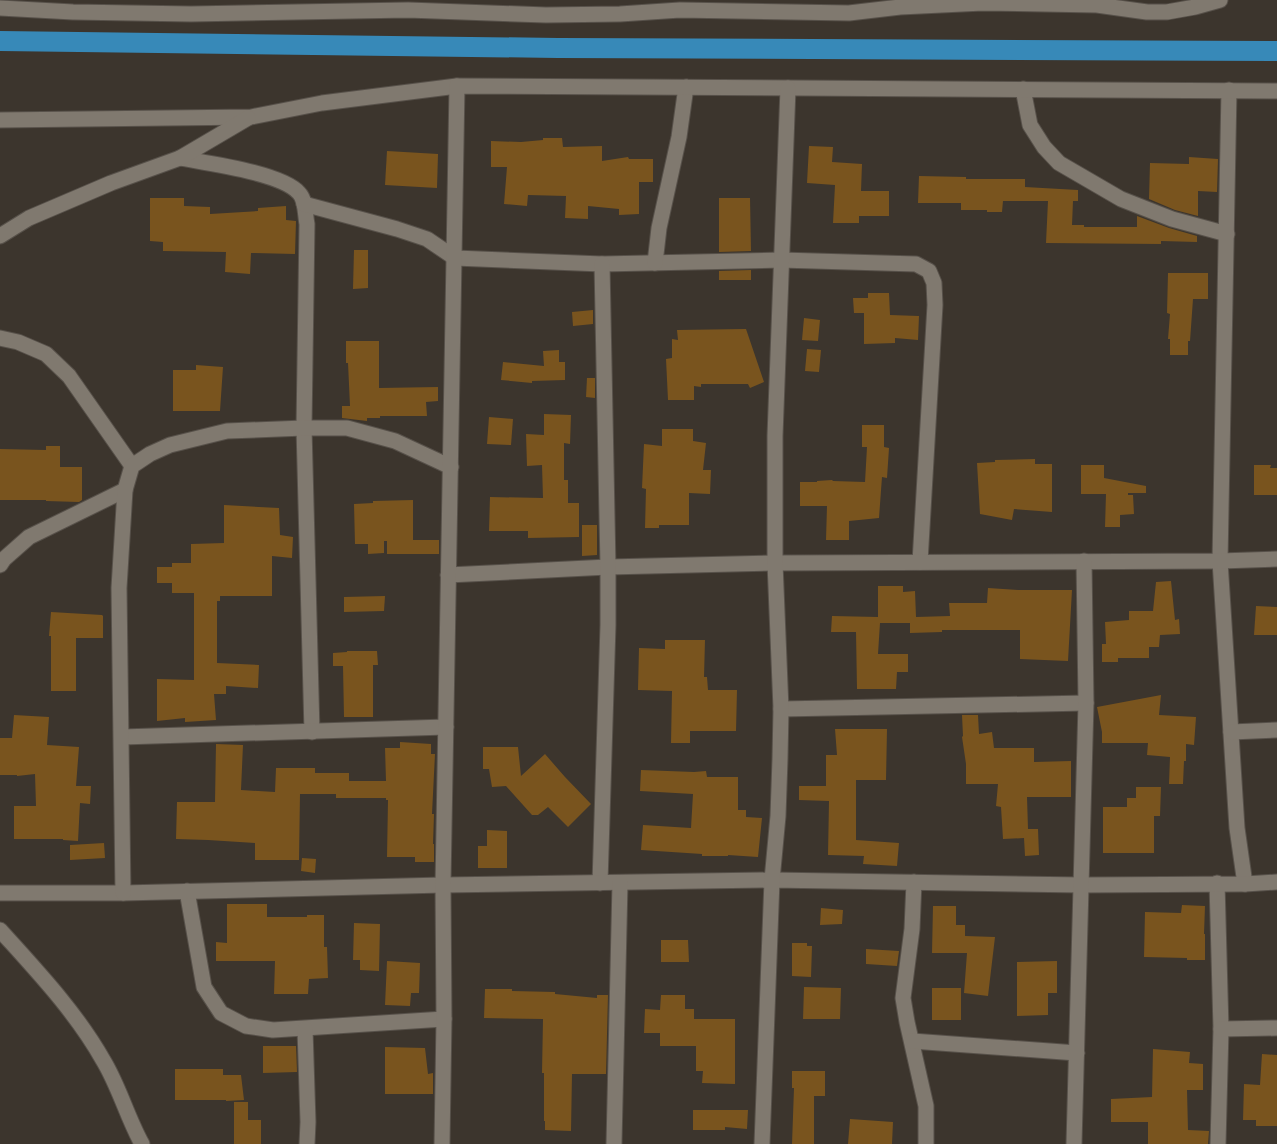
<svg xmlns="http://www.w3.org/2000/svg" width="1277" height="1144" viewBox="0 0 1277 1144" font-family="Merriweather,serif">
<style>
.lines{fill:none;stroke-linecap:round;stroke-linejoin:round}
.canal{stroke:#3789b8;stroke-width:20}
.building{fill:#79541e}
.minor-casing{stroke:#57514a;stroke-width:17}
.minor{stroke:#80796f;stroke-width:15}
</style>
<rect width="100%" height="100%" fill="#3c352d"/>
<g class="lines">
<polyline class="canal" points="0,41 558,48 1277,51"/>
</g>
<g class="building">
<polygon points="543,138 562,138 563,147 602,146 602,161 628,157 629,159 653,159 653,182 639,182 639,214 619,215 619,209 588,206 588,219 565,218 566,196 528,195 527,206 504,204 507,167 491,167 491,141 521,142 543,140"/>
<polygon points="809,146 833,147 832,162 862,164 861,191 889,191 889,216 859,216 859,223 833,223 835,185 807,183"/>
<polygon points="387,151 438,154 437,188 385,185"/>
<polygon points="1189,157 1218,159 1217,192 1198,191 1198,216 1175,210 1149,199 1150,163 1189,164"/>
<polygon points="919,176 966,177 966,179 1025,179 1025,187 1078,190 1078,201 1073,201 1072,225 1084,225 1084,227 1137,227 1137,216 1169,228 1197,236 1197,242 1161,241 1161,244 1046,243 1048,201 1003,201 1002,212 987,212 987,210 961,210 961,203 918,203"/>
<polygon points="150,198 184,198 184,206 210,207 210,214 258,211 258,208 286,206 286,220 296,221 295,254 251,253 250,274 225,272 226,252 163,251 163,242 150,241"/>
<polygon points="719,198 750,198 751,251 719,252"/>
<polygon points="354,250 368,250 368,288 353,289"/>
<polygon points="751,270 751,280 719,280 719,271"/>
<polygon points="1168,273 1208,273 1208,299 1193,299 1190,341 1188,341 1188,355 1170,355 1170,339 1168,339 1170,314 1167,313"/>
<polygon points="868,293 889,293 890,315 919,316 918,340 895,338 895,343 864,344 864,313 854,313 853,298 868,298"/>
<polygon points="593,310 593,324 573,326 572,312"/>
<polygon points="804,318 820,320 818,341 802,340"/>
<polygon points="746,329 764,382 750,388 748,384 701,384 701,387 694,386 694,400 668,400 666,359 672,358 672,339 678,340 677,330"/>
<polygon points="346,341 379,341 379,388 438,387 438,401 426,402 427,416 380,416 380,418 367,418 367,421 342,418 342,406 350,406 348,363 346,363"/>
<polygon points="807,349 821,350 819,372 805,371"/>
<polygon points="559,350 559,362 565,362 565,380 532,381 532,383 501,380 503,362 544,366 543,351"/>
<polygon points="196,365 223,367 220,411 173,411 173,370 196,370"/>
<polygon points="587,378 595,378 595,398 586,397"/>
<polygon points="544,414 571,415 570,444 564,443 564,480 568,480 568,503 579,503 579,537 528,538 528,531 489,531 490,497 543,498 542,465 527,466 526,434 544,435"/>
<polygon points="489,417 513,419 511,445 487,444"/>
<polygon points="862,425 884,425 884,447 889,448 887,478 882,477 879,518 849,521 849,540 826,540 827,506 800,506 800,482 817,482 817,481 832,480 833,481 865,482 867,447 862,447"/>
<polygon points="662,429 693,429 693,441 706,443 703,470 711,470 710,494 689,493 689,525 659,525 659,528 645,528 646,489 642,488 644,444 662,446"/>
<polygon points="46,446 60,446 60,467 82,467 82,500 79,502 46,501 46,500 0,500 0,449 46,450"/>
<polygon points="1035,459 1035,464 1052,464 1052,512 1014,509 1012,520 980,514 977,463 995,462 995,460"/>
<polygon points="1081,465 1104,465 1104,478 1146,486 1146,493 1128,493 1128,495 1133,495 1134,514 1120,515 1120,527 1105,527 1106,494 1081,494"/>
<polygon points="1254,465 1271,465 1270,468 1277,468 1277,495 1254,495"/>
<polygon points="413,500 413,540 439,540 439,554 387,554 387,541 384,541 384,553 368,554 368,544 355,544 354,504 373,503 373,501"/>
<polygon points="224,505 279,508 280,535 293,537 292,558 272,556 272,596 220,596 220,601 217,601 217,663 259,665 258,688 226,686 226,694 214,694 216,720 185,722 185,718 157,721 157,679 194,680 194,593 172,593 172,583 157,583 157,567 172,567 172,563 191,563 191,544 224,543"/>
<polygon points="582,525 597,525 597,555 582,556"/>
<polygon points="1171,581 1175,620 1179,619 1180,634 1160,635 1159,647 1149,647 1149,658 1118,658 1118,662 1102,662 1102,644 1106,644 1105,622 1129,620 1129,611 1153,611 1156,582"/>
<polygon points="878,586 903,586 903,592 915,591 916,617 950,616 949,603 987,603 988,588 1018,590 1072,590 1068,661 1020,659 1020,630 942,630 942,632 910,633 910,623 880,623 878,654 908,654 908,672 897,672 896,689 857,689 856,632 831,632 832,616 878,617"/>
<polygon points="385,596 384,611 344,612 344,597"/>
<polygon points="1256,606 1277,607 1277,635 1254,635"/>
<polygon points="51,612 102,615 103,616 103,638 76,638 76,691 51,691 51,636 49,636"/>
<polygon points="665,640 705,640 704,677 707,677 708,690 737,690 736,731 690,731 690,743 671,743 672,691 638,690 639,648 665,649"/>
<polygon points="347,651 377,651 378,665 373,665 373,717 344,717 343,666 333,666 333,653 347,652"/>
<polygon points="1161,695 1159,715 1196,717 1194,745 1186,744 1186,761 1184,761 1183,784 1169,784 1170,757 1147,755 1148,743 1102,743 1102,732 1097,707"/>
<polygon points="14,715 49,717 47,745 79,747 76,786 91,786 90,804 80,803 78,841 63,840 63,839 14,839 14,806 36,806 35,774 17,776 17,775 0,775 0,738 12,738"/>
<polygon points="962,715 978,715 979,734 992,732 994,748 1034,748 1034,762 1071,761 1071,797 1027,797 1028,829 1038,829 1039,855 1025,856 1024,838 1003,839 1001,807 996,806 998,784 966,784 966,764 962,737 963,736"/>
<polygon points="835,729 887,729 886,780 856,780 856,840 899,843 897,866 863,864 864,856 828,855 829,801 799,800 799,786 826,786 826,755 837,755"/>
<polygon points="400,742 431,744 431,754 435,754 432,814 434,814 433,844 434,844 434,862 415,862 415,857 387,857 388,800 386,800 386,798 336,798 336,794 300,794 299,860 255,860 255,843 208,840 176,839 177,802 215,802 216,744 243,745 241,790 275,792 276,768 315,768 315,773 349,773 349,781 386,781 385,748 400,748"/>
<polygon points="483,747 518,747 521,776 545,754 565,777 591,804 568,827 548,807 538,815 532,815 506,786 492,787 489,769 483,769"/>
<polygon points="641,770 694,772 706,771 707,777 738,777 738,810 746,810 746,817 762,818 758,857 728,855 728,856 702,856 702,854 641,850 643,825 691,828 693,794 640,791"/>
<polygon points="1136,787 1161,787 1160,816 1154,816 1154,853 1103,853 1103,807 1127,807 1127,798 1136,798"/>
<polygon points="487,830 507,831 507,868 478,868 478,846 487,846"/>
<polygon points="104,843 105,858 70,860 70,845"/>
<polygon points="302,858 316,859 315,873 301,871"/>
<polygon points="227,904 267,904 267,917 307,917 307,915 324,915 324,947 327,947 328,978 309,979 308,994 274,994 275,961 216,961 216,942 227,943"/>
<polygon points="1182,905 1205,906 1204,934 1205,934 1205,960 1187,960 1187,958 1144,957 1145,912 1181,913"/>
<polygon points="933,906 956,906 956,925 965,925 965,936 995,937 988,996 964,993 967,953 932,953"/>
<polygon points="821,908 843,910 842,924 820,925"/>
<polygon points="354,923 380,924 379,971 360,970 360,960 353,960"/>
<polygon points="661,940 688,940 689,962 661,962"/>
<polygon points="792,943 807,943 807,946 812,946 811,977 792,976"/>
<polygon points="866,949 899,951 897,966 866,964"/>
<polygon points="387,961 420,963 419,993 411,993 410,1006 385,1005"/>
<polygon points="1057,961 1057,993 1048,993 1048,1015 1017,1016 1017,962"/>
<polygon points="804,987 841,988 840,1019 803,1019"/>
<rect x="932" y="988" width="29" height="32"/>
<polygon points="485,989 512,989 512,991 555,992 555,994 597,998 597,995 608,995 606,1074 572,1074 571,1131 545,1130 545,1121 544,1121 544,1073 542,1073 543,1019 484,1018"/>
<polygon points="661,995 685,995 685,1009 694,1009 694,1019 735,1019 735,1084 702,1083 703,1071 696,1071 696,1046 660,1046 660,1033 644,1033 645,1009 660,1010"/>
<polygon points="263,1046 296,1046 297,1072 263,1073"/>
<polygon points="385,1047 425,1048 428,1074 433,1073 433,1094 385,1094"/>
<polygon points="1153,1049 1190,1052 1189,1063 1203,1064 1203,1090 1187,1090 1188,1130 1209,1131 1208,1144 1148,1144 1148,1122 1111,1122 1111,1099 1152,1097"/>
<polygon points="1262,1054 1277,1055 1277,1126 1256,1126 1256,1120 1243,1120 1244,1084 1260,1085"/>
<polygon points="175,1069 223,1069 223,1075 241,1075 244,1100 226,1101 226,1100 175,1100"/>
<polygon points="792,1071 825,1071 825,1096 814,1096 814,1144 792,1144 794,1088 792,1088"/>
<polygon points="234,1102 248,1102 248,1120 261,1120 261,1144 234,1144"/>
<polygon points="693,1110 748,1110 747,1129 725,1127 725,1130 693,1130"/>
<polygon points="850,1119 893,1122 892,1144 848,1144"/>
</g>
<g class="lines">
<defs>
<g id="minor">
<polyline points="0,8 73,12 191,14 408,10 546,15 620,14 680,10 849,13 900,7 983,3 1097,5 1147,12 1167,12 1195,7 1220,0"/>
<polyline points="1023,89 1030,125 1044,147 1059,163 1121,199 1172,219 1227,234"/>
<polyline points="1229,90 1220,561 1237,828 1245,884"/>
<polyline points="0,120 251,117 322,103 457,86"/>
<path d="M180,158c26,5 102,15 119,35 7,7 6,22 8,31l-3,204 8,304"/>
<polyline points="304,204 397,229 427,239 455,258 602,264 781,260 916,264 929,271 934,283 935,305 920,562"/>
<polyline points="0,236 29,218 111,183 180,158 248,118"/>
<polyline points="655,263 659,228 679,137 686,87"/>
<polyline points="0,338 18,342 46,354 69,376 132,466"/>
<polyline points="0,565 4,559 29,537 125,490"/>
<polyline points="448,575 608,567 775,563 1220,561 1277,559"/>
<polyline points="781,709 1086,703"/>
<polyline points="1231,732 1277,730"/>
<polyline points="122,737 446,727"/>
<polyline points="914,882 912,929 903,998 907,1022 926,1106 926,1144"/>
<polyline points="600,883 608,625 608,567 602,264"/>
<polyline points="1217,883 1221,1029 1218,1144"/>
<polyline points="187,891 204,987 221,1013 246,1026 273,1030 444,1019"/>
<polyline points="0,893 123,893 443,885 772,880 1082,885 1245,884 1277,882"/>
<polyline points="123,893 119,588 125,490 132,466 150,454 170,445 227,431 304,428 347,428 395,441 451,467"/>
<path d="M0,930c36,40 76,82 103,130 16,26 24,57 39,84"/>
<polyline points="305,1029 308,1122 307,1144"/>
<polyline points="1221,1029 1277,1028"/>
<polyline points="912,1041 1077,1053"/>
<polyline points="442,1144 444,1019 443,885 457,86 1277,91"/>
<polyline points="614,1144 620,883"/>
<polyline points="762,1144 772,880 778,816 780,759 781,709 775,563 775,436 788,88"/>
<polyline points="1074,1144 1086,703 1084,561"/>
</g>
</defs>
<use href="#minor" class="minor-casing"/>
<use href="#minor" class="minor"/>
</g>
</svg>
